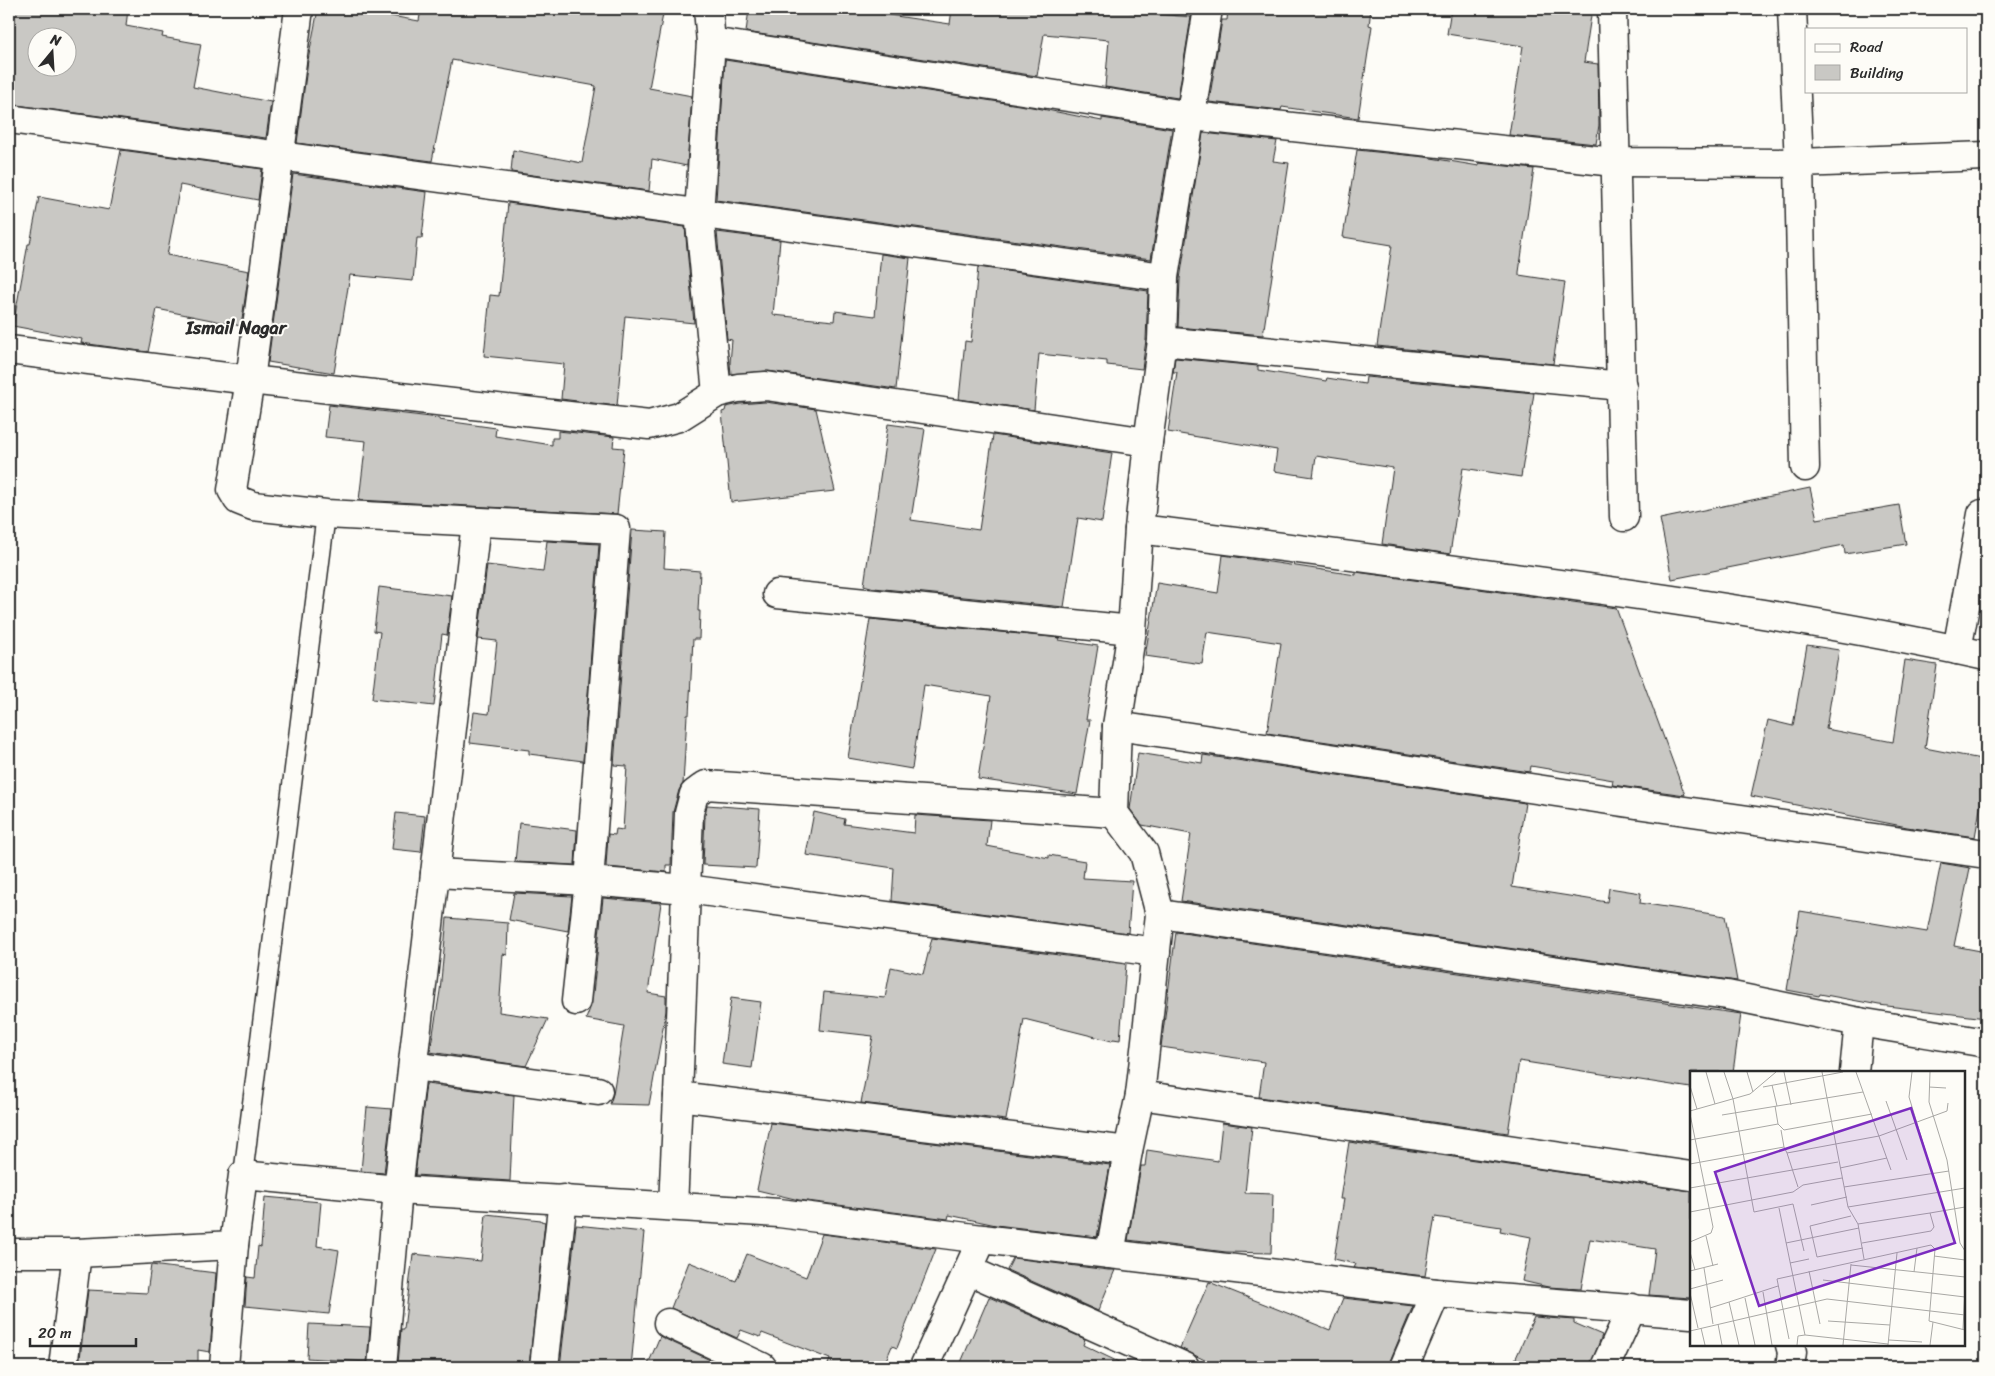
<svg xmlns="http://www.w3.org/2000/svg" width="1995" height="1376" viewBox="0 0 1995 1376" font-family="Sriracha,sans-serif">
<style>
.building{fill:#c9c8c4;stroke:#2b2b2b;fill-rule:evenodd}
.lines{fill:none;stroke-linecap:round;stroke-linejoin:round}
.lane-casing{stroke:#2b2b2b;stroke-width:21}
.street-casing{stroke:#2b2b2b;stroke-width:31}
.secondary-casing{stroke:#2b2b2b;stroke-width:31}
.lane{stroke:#fdfcf7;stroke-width:18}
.street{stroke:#fdfcf7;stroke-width:28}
.secondary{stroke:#fdfcf7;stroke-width:28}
.labels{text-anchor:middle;stroke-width:4;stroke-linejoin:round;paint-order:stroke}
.neighbourhood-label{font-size:18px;font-weight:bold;fill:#2b2b2b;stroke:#fdfcf7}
.inset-road{fill:none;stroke:#a9a8a5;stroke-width:1}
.view{fill:#7b2cbf;fill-opacity:0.15;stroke:#7b2cbf;stroke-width:2.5}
.inset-edge{fill:none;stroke:#2b2b2b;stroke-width:2.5}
</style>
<rect width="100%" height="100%" fill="#fdfcf7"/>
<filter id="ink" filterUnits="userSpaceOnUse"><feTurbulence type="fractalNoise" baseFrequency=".02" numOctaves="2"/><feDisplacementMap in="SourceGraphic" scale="10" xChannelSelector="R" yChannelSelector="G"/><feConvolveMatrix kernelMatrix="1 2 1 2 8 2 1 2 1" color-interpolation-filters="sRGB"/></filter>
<g filter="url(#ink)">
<g class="building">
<path d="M9,9h119l-2,17 37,7 -1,4 39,7 -8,43 78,15 -5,36 -257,-34zM38,38h30v30h-30z"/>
<polygon points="318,9 352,9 419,21 421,9 664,9 649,88 692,96 687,166 652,159 649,191 511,172 513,150 582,163 596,86 452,60 432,161 297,143 308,60"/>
<polygon points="749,9 848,9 950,24 952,9 1099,9 1191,17 1178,98 1105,87 1109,40 1044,34 1037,76 746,32"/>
<polygon points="1228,9 1371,9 1369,25 1372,26 1358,118 1282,107 1281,110 1209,102 1222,20 1227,20"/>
<polygon points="1451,9 1592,9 1584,62 1598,64 1599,125 1596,144 1509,135 1523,46 1447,34"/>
<polygon points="725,60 1032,107 1102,121 1102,118 1172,129 1151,259 716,200"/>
<polygon points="1203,133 1277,141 1273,161 1289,163 1263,335 1178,327 1180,279"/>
<polygon points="121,150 262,169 258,200 180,185 167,255 249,271 241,326 157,309 148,352 81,343 82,339 13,326 28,244 30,244 39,197 109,210"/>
<polygon points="1357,150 1425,157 1479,166 1479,163 1534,169 1519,272 1519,275 1565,282 1553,364 1377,346 1392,245 1343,237"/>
<polygon points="293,174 427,192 422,238 417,238 413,281 350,275 334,373 268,362"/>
<polygon points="508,203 685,227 694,323 625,316 617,406 561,399 564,364 484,356 490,295 499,296"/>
<polygon points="717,232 780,240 773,315 834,321 835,311 875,316 881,254 910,258 896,389 768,371 731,374 730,363 732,340 727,339"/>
<polygon points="978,267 1148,291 1146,340 1142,369 1107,365 1107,361 1039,354 1034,410 959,399 965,341 971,342"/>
<polygon points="1175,358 1258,366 1258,370 1326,381 1327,378 1365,384 1366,377 1534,393 1521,477 1463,468 1450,554 1382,544 1393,468 1316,456 1313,477 1274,471 1277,450 1168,432 1177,372 1173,372"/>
<polygon points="765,402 816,409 835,491 731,502 722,412 725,411 726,407 740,404"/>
<polygon points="329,405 439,418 439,420 496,428 495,436 552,445 552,438 558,438 558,431 614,437 613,447 624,448 617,514 359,500 366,441 325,437"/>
<polygon points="888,424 925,429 911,520 979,530 993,435 1112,453 1102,522 1078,518 1064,607 874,588 864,585"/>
<polygon points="1810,488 1817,519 1899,505 1906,544 1845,554 1844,545 1672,579 1660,519"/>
<polygon points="632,530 666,532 664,568 700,571 698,611 700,611 699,639 693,639 689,715 687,715 683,784 679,790 673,812 671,865 666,865 666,872 606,867 608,834 615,835 616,829 623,830 627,766 614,765"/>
<polygon points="547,541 599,544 583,761 529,754 529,750 470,743 474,712 489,714 497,641 478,639 487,565 543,572"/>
<polygon points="1223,555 1356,575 1356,572 1616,608 1685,795 1612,785 1613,780 1531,766 1530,772 1267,733 1281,643 1207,632 1202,664 1145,656 1157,583 1218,593"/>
<polygon points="379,587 452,596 447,635 442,634 434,706 372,699 380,632 374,631"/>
<polygon points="870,619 1060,638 1059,640 1098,646 1086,720 1090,720 1077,794 978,779 991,696 924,685 912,769 848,758"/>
<polygon points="1807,645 1839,650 1826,729 1893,742 1905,660 1937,665 1925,748 1986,760 1986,775 1975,837 1907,827 1751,796 1768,720 1793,726"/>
<polygon points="1138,753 1202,763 1203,755 1525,803 1512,887 1607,902 1609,888 1641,893 1640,903 1725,916 1737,981 1181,901 1191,834 1142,825 1130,809"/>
<polygon points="707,805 760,809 756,868 703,865 705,815"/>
<polygon points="814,812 845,819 844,824 914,833 915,815 990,820 987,846 1049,858 1049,855 1085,861 1083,878 1132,881 1128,933 892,901 894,868 806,855"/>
<polygon points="396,813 425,816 421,852 392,849"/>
<polygon points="519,823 577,830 575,865 515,862"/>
<polygon points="1941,863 1970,868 1954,946 1986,952 1986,1018 1879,1005 1820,994 1819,996 1787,990 1800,911 1927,932"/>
<polygon points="514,893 572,896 568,931 509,920"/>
<polygon points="603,898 661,903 648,993 666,996 666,1011 649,1105 610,1104 613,1094 624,1026 586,1019 592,1003"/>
<polygon points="447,918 508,923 507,955 503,954 499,1012 548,1019 526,1066 430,1052 440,991"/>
<polygon points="1176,932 1741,1014 1733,1072 1691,1072 1691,1088 1519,1061 1508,1133 1259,1097 1264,1062 1161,1047"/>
<polygon points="932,938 1126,964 1120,1040 1113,1039 1112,1041 1024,1019 1006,1120 861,1103 873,1036 820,1030 824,992 885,998 891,967 923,974"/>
<polygon points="731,998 761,1002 752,1068 722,1064"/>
<polygon points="426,1084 514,1095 510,1181 415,1175"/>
<polygon points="367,1107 392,1109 384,1173 361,1171"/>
<polygon points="771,1123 1110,1165 1097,1237 996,1225 949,1215 948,1219 799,1200 757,1190"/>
<polygon points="1222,1123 1252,1127 1245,1193 1273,1194 1271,1253 1226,1252 1128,1240 1141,1166 1145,1166 1147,1150 1218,1161"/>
<polygon points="1349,1142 1691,1191 1691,1298 1649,1295 1655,1249 1590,1239 1581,1289 1548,1287 1522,1281 1531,1237 1500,1231 1501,1227 1435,1217 1425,1276 1354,1268 1356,1264 1334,1259 1344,1199 1340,1199"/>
<polygon points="265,1197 321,1202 317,1246 339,1250 329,1314 245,1306 247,1277 255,1278 258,1246 261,1247"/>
<polygon points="486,1214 541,1220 541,1221 545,1222 529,1367 404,1367 405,1364 398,1364 401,1329 404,1329 413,1254 481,1261"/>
<polygon points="576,1225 644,1232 631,1367 560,1367"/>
<polygon points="822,1234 936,1249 897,1348 892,1346 883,1367 827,1367 830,1359 762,1333 760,1337 741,1330 737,1338 671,1308 689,1262 736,1281 747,1254 806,1277"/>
<polygon points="1013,1258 1108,1270 1115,1270 1098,1311 1007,1270"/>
<polygon points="151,1265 216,1273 210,1352 198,1350 198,1367 79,1367 88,1290 147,1293"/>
<polygon points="1209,1282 1330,1330 1343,1298 1413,1306 1390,1361 1389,1367 1219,1367 1180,1348"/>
<polygon points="989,1297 1085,1339 1083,1345 1129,1367 959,1367"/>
<polygon points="1534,1317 1574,1320 1574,1323 1602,1335 1590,1367 1512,1367"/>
<polygon points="309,1324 370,1327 367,1362 307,1358"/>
<polygon points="660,1336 661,1337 725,1367 647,1367"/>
</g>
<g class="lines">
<defs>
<polyline id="lane" points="243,1175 326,514"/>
<g id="street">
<polyline points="299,9 250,380 232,490 238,500 253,506 326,514 616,529 589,881 576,1001"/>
<polyline points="708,9 711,42 1192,116 1614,162 1799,163 1986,156"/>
<polyline points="1612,9 1624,517"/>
<polyline points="1792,9 1799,163 1805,467"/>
<polyline points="711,42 699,213 717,393"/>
<polyline points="9,119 1164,277"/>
<polyline points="1162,341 1622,386"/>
<polyline points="9,350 250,380 649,425 679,417 717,393 738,388 766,386 1148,442"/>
<path d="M1139,529c125,15 250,32 376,49 158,21 315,44 471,78"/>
<polyline points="777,594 1132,630"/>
<polyline points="1957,650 1982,514"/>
<polyline points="1117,726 1636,804 1986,854"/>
<polyline points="1114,813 706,785 694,794 689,813 678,1096 1128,1151"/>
<polyline points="435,873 589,881 687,889 1156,952"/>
<polyline points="1160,914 1727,995 1859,1022"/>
<polyline points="413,1066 598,1091"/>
<polyline points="1854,1072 1859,1022 1986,1043"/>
<polyline points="1140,1095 1691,1176"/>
<polyline points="673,1206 678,1096"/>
<polyline points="9,1253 77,1253 234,1245"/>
<polyline points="1110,1254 1436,1293 1691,1314"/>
<polyline points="968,1270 1185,1367"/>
<polyline points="668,1323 762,1367"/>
<polyline points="63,1367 77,1253"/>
<polyline points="224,1367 234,1245 243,1175 398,1190 779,1213 982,1239"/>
<polyline points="382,1367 398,1190 476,523"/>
<polyline points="544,1367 563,1199"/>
<polyline points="1404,1367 1436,1293"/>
<polyline points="1605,1367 1632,1308"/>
<polyline points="1790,1367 1792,1352 1790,1345"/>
</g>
<polyline id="secondary" points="924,1367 982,1239 1110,1254 1128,1151 1140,1095 1160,914 1144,853 1114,813 1117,726 1132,630 1139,529 1148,442 1162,341 1164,277 1208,9"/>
</defs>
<use href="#lane" class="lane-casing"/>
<use href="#street" class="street-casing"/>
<use href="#secondary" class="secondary-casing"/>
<use href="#lane" class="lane"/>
<use href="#street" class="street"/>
<use href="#secondary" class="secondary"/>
</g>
</g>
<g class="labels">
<g class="neighbourhood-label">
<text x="236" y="334">Ismail Nagar</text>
</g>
</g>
<g transform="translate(1690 1071)">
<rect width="275" height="275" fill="#fdfcf7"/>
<path class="inset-road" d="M16,1l9,32M34,1l9,27 21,113 39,-8 11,47M57,1l6,20M94,1l7,33M132,1l26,135 10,17 6,35M166,1l35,98M222,1l-3,25 17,56M240,1l-1,30 18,58 13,83 5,8M82,14l5,21M0,15l7,23M73,16l80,-15M239,16l17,1M196,30l21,59M85,35l3,18M0,40l60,-17 26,-22M0,43l23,113 -2,6 -21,9M32,44l141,-23M91,59l3,17M0,69l88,-16 6,6 88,-16M97,82l11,34M0,93l94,-17 3,6 92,-17 68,-25 1,-8M150,97l47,-10M154,116l105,-16M0,117l148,-26M121,134l36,-8M158,136l117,-19M89,137l26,127M0,141l103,-20 10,-7 39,-7M161,145l-41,10 7,31 46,-9M168,153l72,-11M16,165l7,30M96,172l73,-15M172,172l69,-12 3,-4 -4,-14 35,-6M0,181l5,18M244,185l31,4M100,192l19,-4M161,194l114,12M14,197l9,56M0,200l28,-7M119,200l11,53M224,201l3,-24M133,209l142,17M0,218l33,-9M73,221l9,53M0,222l8,35M55,227l10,47M20,237l19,-6M138,250l62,4M28,253l4,21M11,257l4,17M273,258l2,-40M0,260l137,-32 138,16M99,268l-12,-60 154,-34 4,4 -6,72 36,9M199,269l33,2M49,274l-10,-43 49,-16M107,274l1,-9 7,-1 83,9M153,274l8,-81M198,274l9,-92M240,274l3,-23"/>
<path class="view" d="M221,37l44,135 -196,63 -44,-134z"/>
<rect width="275" height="275" class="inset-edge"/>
</g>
<rect width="1995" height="1376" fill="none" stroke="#fdfcf7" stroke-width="30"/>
<rect x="15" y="15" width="1965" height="1346" fill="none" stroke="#2b2b2b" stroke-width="2" filter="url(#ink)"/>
<rect x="1805" y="28" width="162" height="65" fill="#fdfcf7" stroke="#a9a8a5"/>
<rect x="1815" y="44" width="25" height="8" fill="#fdfcf7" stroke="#a9a8a5"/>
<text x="1850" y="52" font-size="15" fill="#2b2b2b">Road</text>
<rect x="1815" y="65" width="25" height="15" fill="#c9c8c4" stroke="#a9a8a5"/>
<text x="1850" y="78" font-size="15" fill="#2b2b2b">Building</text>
<g transform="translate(52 52) rotate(18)"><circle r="24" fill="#fdfcf7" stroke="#a9a8a5"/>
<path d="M0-4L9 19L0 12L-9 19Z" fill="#2b2b2b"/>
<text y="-8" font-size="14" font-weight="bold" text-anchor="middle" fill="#2b2b2b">N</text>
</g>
<path d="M30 1338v8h106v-8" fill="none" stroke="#2b2b2b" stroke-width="2.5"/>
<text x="38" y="1338" font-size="15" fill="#2b2b2b" stroke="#fdfcf7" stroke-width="4" paint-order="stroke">20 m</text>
</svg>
